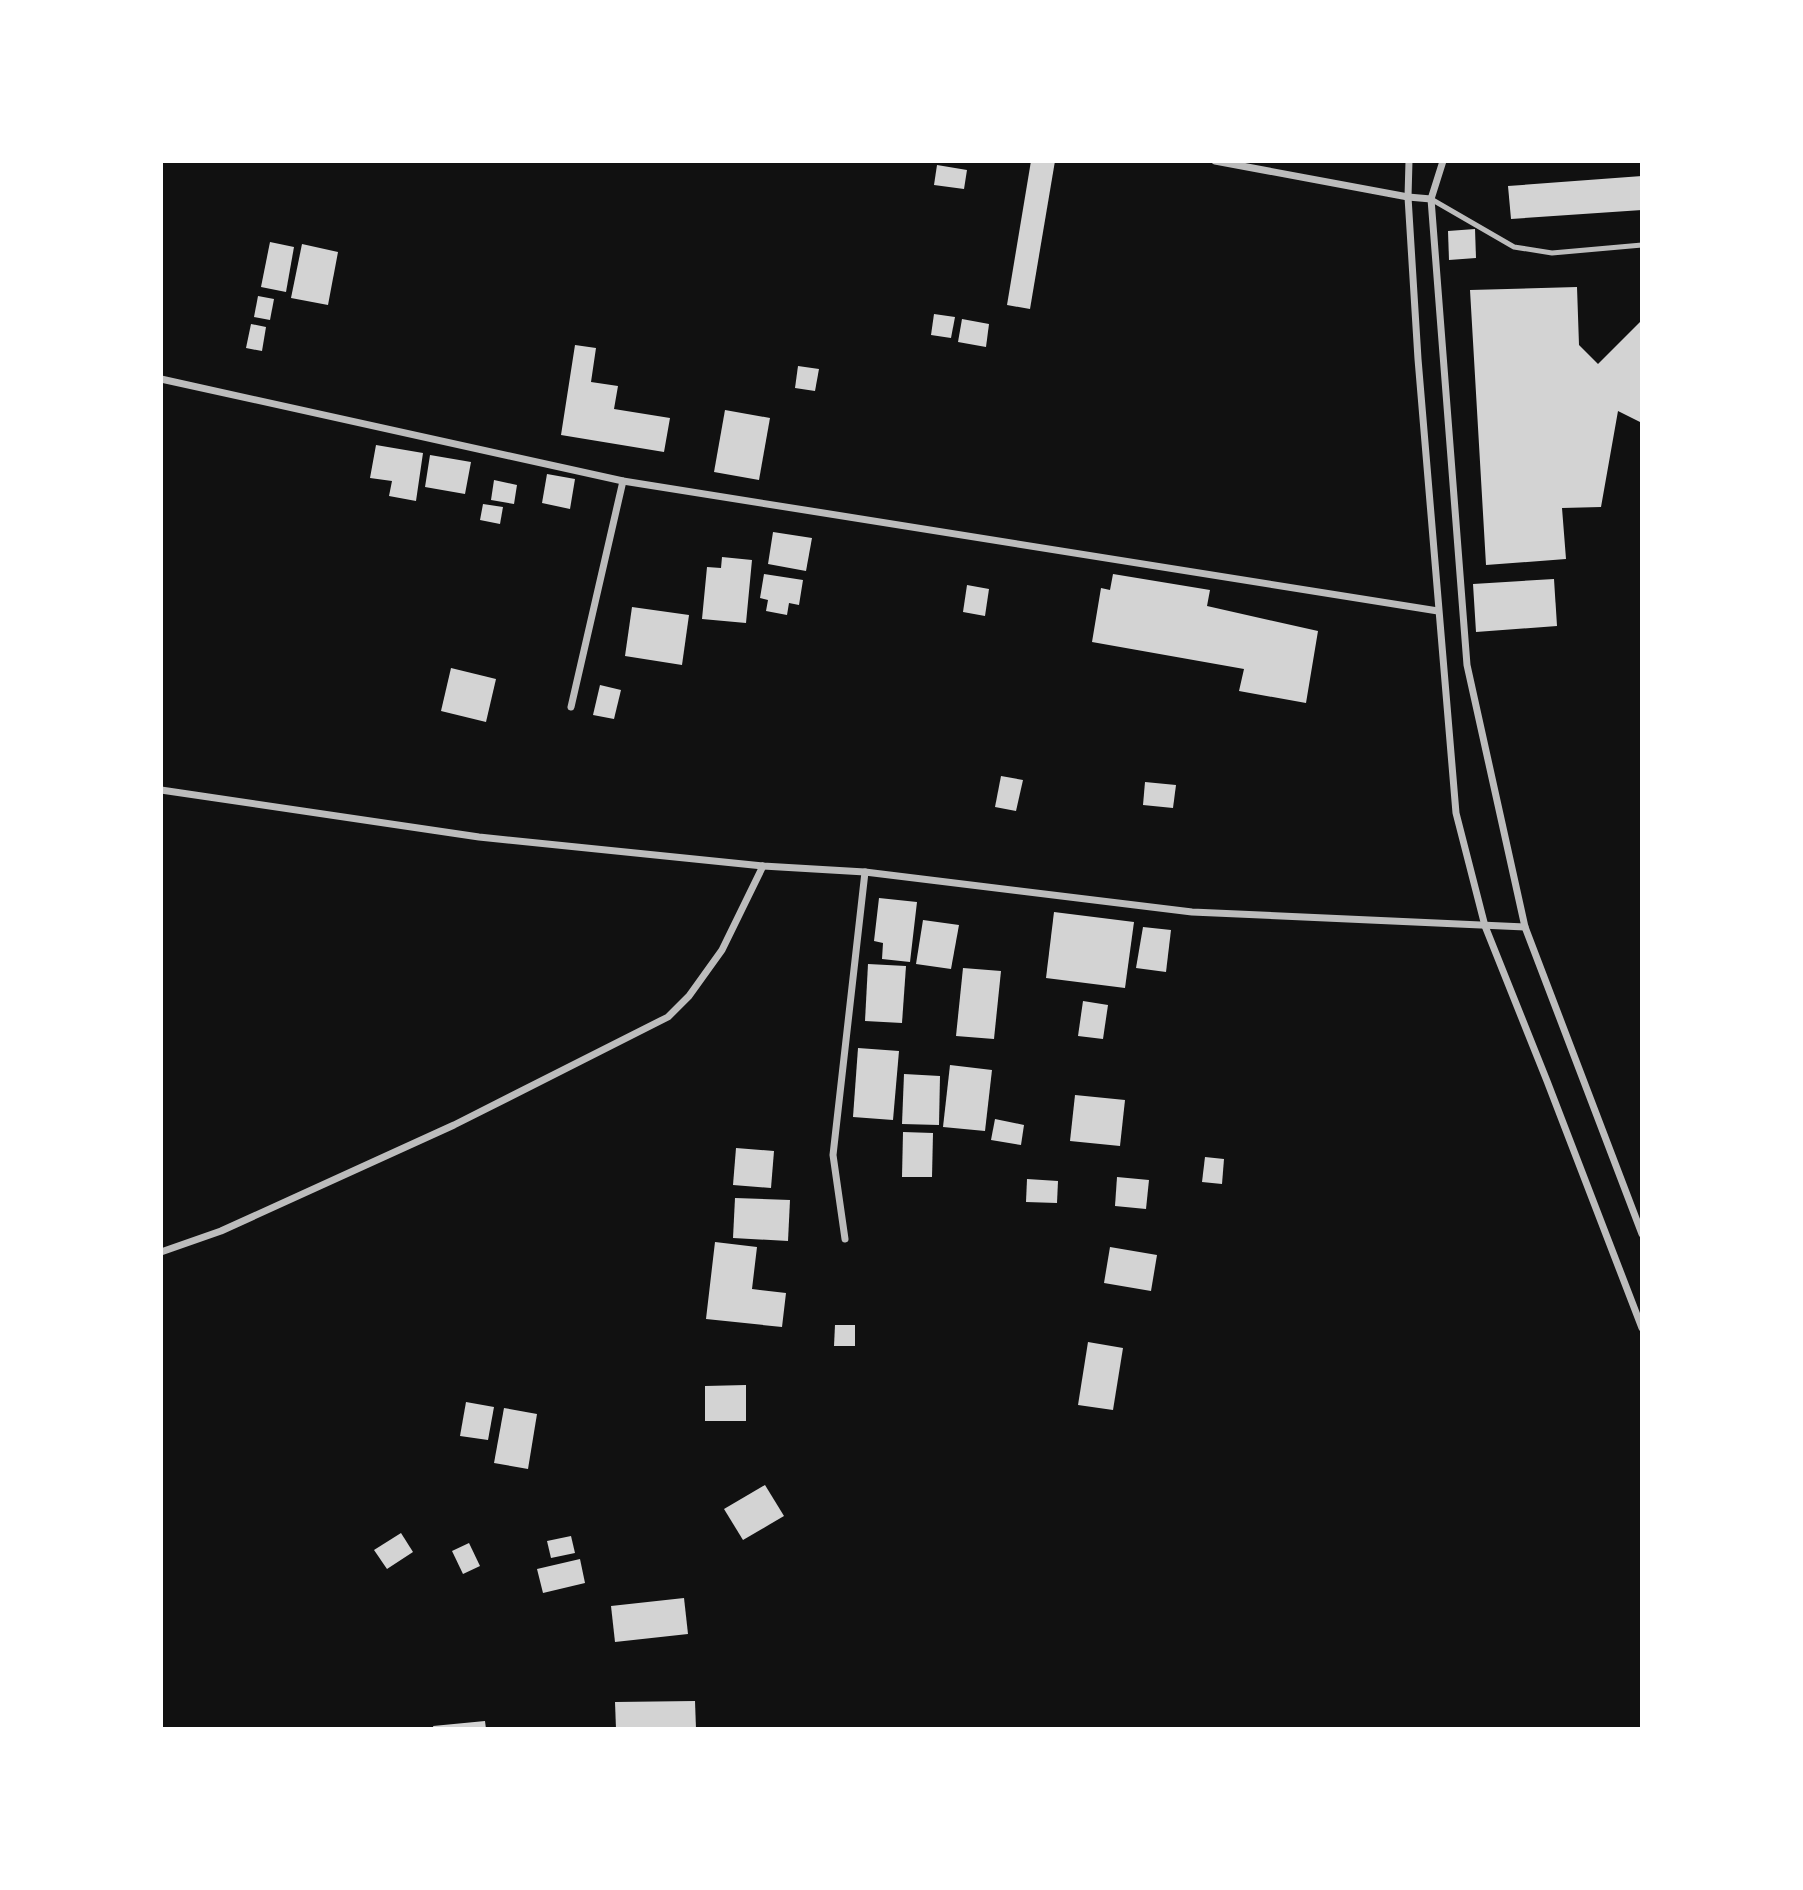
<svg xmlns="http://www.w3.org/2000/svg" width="1803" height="1890" viewBox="0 0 1803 1890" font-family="'Libre Baskerville',serif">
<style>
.building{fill:#d3d3d3}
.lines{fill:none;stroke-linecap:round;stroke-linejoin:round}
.service{stroke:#bcbcbc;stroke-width:5}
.minor{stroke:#bcbcbc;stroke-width:7}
</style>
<rect width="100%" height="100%" fill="#111"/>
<g class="building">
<polygon points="1031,161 1055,161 1030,309 1007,305"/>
<polygon points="937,165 967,170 964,189 934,185"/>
<polygon points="1642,176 1642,210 1511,219 1508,186"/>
<polygon points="1475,229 1476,258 1449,260 1448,231"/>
<polygon points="270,242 294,247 286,292 261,287"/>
<polygon points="302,244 338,252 328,305 291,298"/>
<polygon points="1577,287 1579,345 1598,364 1642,320 1642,423 1618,411 1601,507 1562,508 1566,559 1486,565 1470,290"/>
<polygon points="258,296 274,299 270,320 254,317"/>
<polygon points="934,314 955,317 951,338 931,335"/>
<polygon points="962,319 989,324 986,347 958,342"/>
<polygon points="251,324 266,327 262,351 246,348"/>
<polygon points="575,345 596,348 591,382 618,386 614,409 670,418 664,452 561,435"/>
<polygon points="798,366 819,369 815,391 795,388"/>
<polygon points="725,410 770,418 759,480 714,472"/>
<polygon points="376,445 423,453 416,501 389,496 392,481 370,478"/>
<polygon points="430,455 471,462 465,494 425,487"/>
<polygon points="547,474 575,479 570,509 542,503"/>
<polygon points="494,480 517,485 514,504 491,500"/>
<polygon points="483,504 503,507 500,524 480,520"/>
<polygon points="773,532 812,538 806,571 768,564"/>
<polygon points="722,557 752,560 746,623 702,619 707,567 721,568"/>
<polygon points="764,574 803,580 799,605 789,603 787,615 766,611 768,600 760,598"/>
<polygon points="1113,574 1210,590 1207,606 1318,631 1306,703 1239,691 1244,669 1092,642 1101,588 1110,590"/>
<polygon points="1554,579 1557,626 1476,632 1473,584"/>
<polygon points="967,585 989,589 985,616 963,612"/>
<polygon points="632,607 689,615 682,665 625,656"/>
<polygon points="451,668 496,679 486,722 441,711"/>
<polygon points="600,685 621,690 614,719 593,715"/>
<polygon points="1001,776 1023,780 1016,811 995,807"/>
<polygon points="1145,782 1176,785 1173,808 1143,805"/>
<polygon points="879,898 917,902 910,962 882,959 883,943 874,941"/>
<polygon points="1054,912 1134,922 1125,988 1046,978"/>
<polygon points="923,920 959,925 951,969 916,964"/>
<polygon points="1143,927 1171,930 1166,972 1136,968"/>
<polygon points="868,964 906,966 902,1023 865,1021"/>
<polygon points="963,968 1001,971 994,1039 956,1036"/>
<polygon points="1083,1001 1108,1005 1103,1039 1078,1036"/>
<polygon points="858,1048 899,1051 893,1120 853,1117"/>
<polygon points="950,1065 992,1070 985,1131 943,1127"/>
<polygon points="904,1074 940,1076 939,1125 902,1124"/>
<polygon points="1075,1095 1125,1100 1120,1146 1070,1141"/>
<polygon points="995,1119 1024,1125 1021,1145 991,1140"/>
<polygon points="903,1132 933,1133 932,1177 902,1177"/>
<polygon points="736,1148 774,1151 771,1188 733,1185"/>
<polygon points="1205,1157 1224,1159 1222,1184 1202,1182"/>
<polygon points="1117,1177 1149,1180 1146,1209 1115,1206"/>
<polygon points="1027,1179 1058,1181 1057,1203 1026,1202"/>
<polygon points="735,1198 790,1200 788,1241 733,1238"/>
<polygon points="715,1242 757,1247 752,1289 786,1293 782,1327 706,1319"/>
<polygon points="1110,1247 1157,1255 1151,1291 1104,1283"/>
<polygon points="835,1325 855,1325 855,1346 834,1346"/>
<polygon points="1088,1342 1123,1348 1113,1410 1078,1405"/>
<polygon points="746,1385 746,1421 705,1421 705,1386"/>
<polygon points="466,1402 494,1407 488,1440 460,1436"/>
<polygon points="504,1408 537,1414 528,1469 494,1463"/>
<polygon points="765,1485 784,1516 743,1540 724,1509"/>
<polygon points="401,1533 413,1552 387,1569 374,1550"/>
<polygon points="571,1536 575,1553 551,1558 547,1541"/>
<polygon points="469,1543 480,1566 463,1574 452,1551"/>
<polygon points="580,1559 585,1583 543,1593 537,1569"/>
<polygon points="684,1598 688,1634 615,1642 611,1606"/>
<polygon points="695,1701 696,1729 616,1729 615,1702"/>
<polygon points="485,1721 486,1729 434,1729 433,1726"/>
</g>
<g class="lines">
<polyline class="service" points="1431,199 1514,247 1552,253 1642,245"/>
<g class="minor">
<polyline points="1215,161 1408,197 1431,199"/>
<polyline points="1409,161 1408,197 1418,359 1456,813 1485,926 1547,1081 1642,1328"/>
<polyline points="1443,161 1431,199 1467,665 1525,927 1642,1234"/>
<polyline points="161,379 623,481 1438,611"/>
<polyline points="571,707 623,481"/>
<polyline points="161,790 479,837 763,866 865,872 1192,912 1525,927"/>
<polyline points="845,1239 833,1155 865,872"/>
<polyline points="161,1252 221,1231 454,1125 668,1017 689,996 722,950 763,866"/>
</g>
</g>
<rect width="1803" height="1890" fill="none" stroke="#ffffff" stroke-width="326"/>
</svg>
